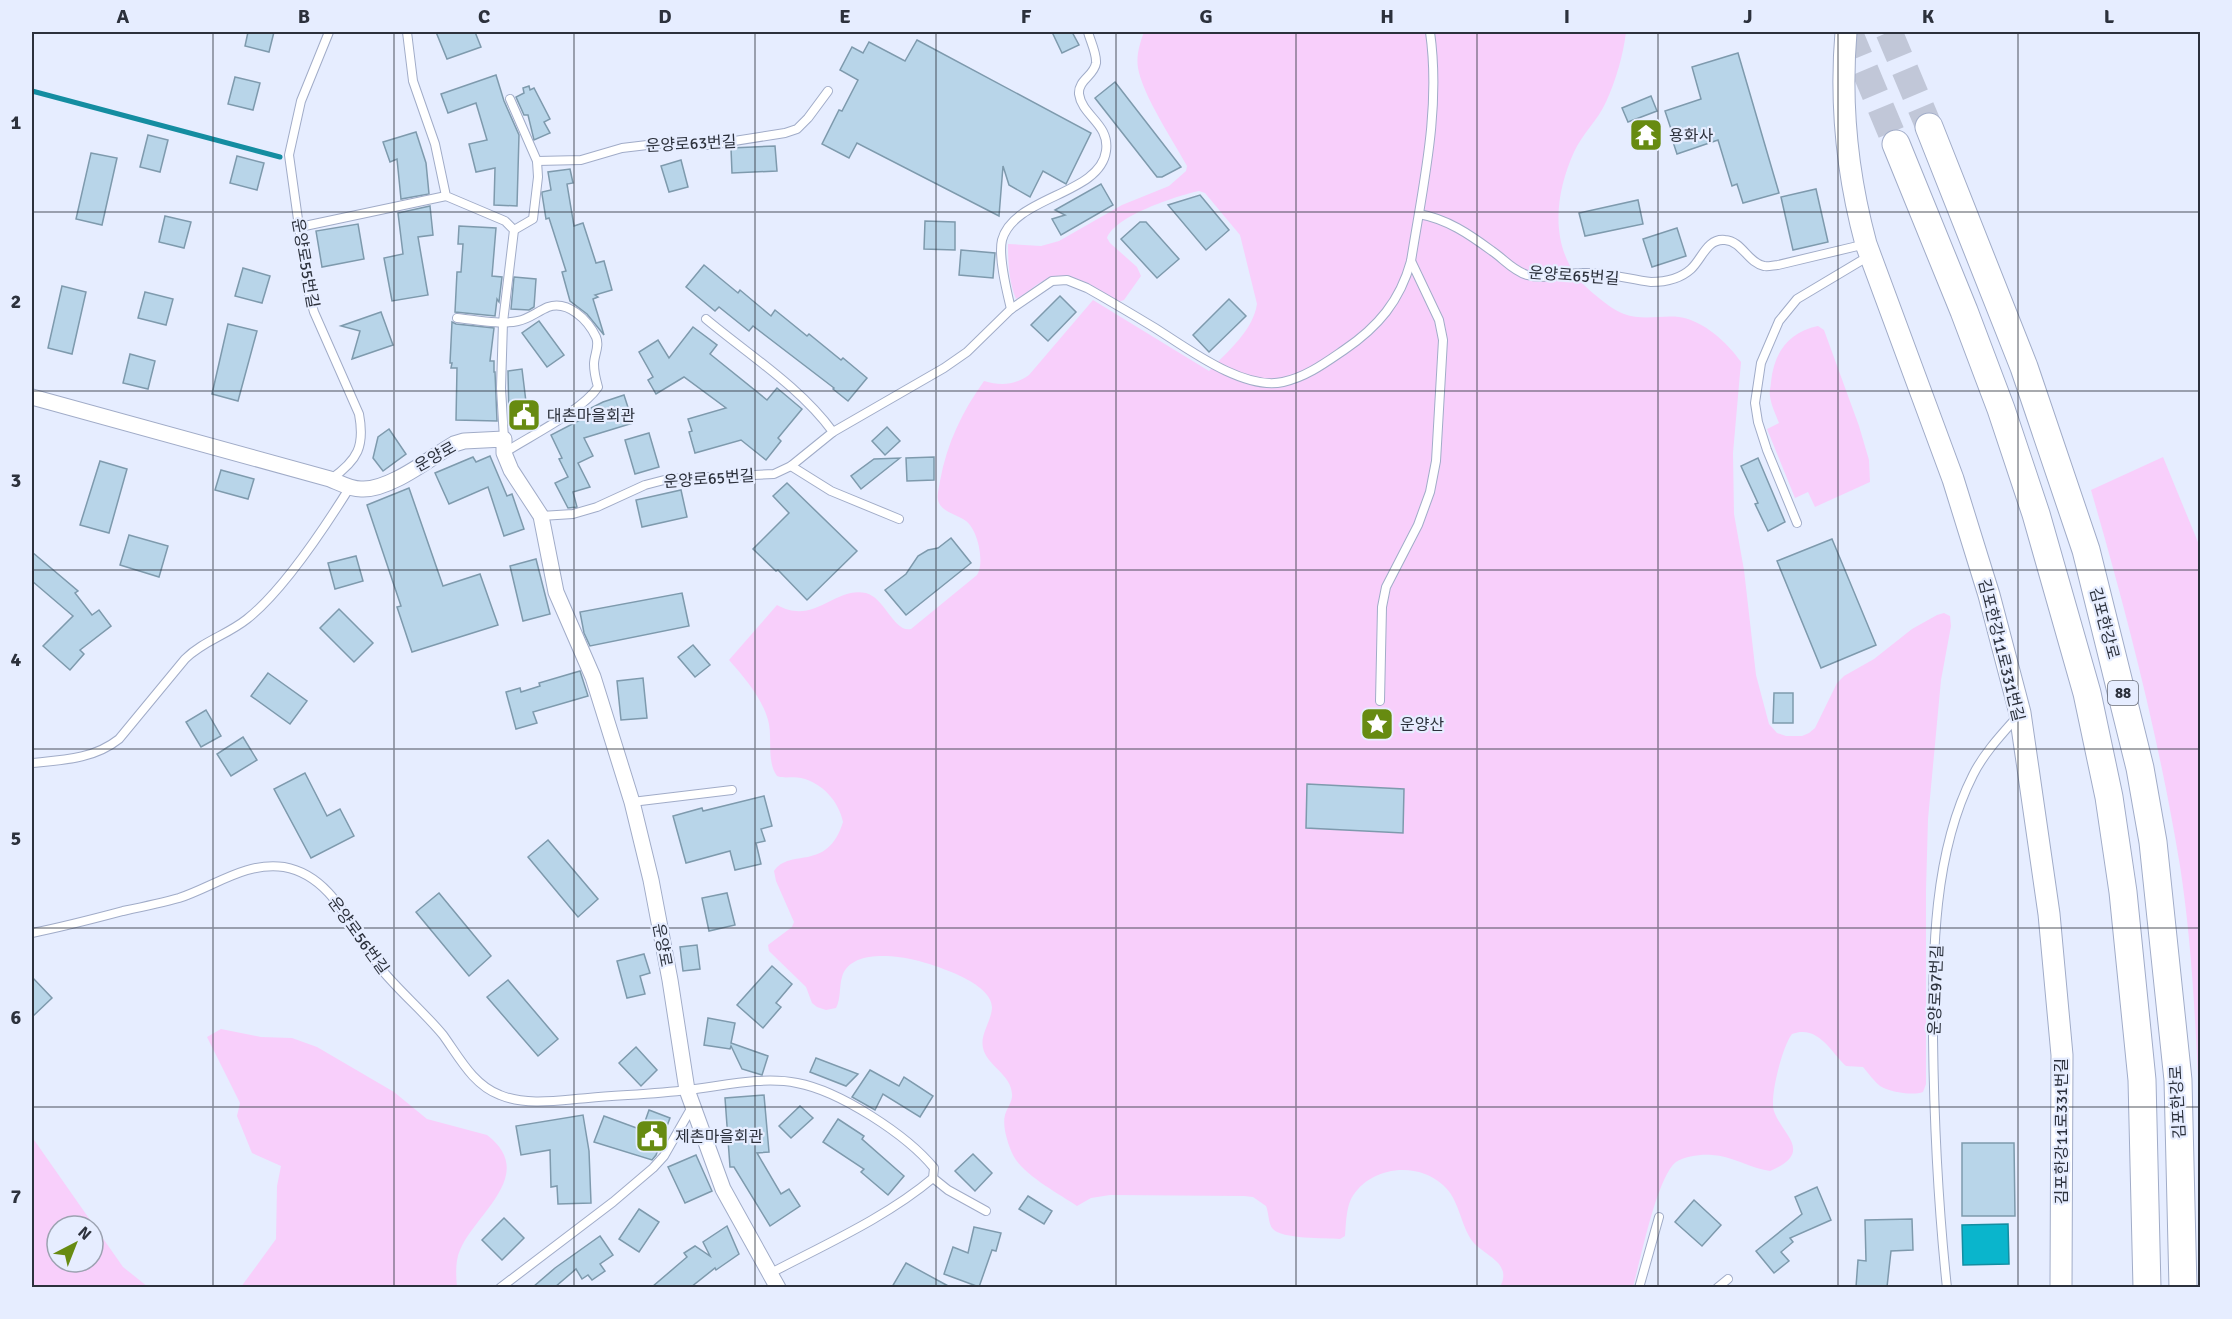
<svg xmlns="http://www.w3.org/2000/svg" width="2232" height="1319" viewBox="0 0 2232 1319" font-family="Signika,'Noto Sans KR',sans-serif">
<style>
.green{fill:#f8cffb;fill-rule:evenodd}
.water{fill:#0ab5cc;stroke:#148da1;stroke-width:1.5}
.lines{fill:none;stroke-linecap:round;stroke-linejoin:round}
.stream{stroke:#148da1;stroke-width:5}
.building{fill:#b8d5e9;stroke:#7e9aad;stroke-width:1.5}
.highway-tunnel{stroke:#c1c7d8;stroke-width:27;stroke-dasharray:27 14;stroke-linecap:butt}
.lane-casing{stroke:#a1acc8;stroke-width:10}
.street-casing{stroke:#a1acc8;stroke-width:17}
.secondary-casing{stroke:#a1acc8;stroke-width:23}
.highway-casing{stroke:#a1acc8;stroke-width:29}
.lane{stroke:#fff;stroke-width:8}
.street{stroke:#fff;stroke-width:15}
.secondary{stroke:#fff;stroke-width:21}
.highway{stroke:#fff;stroke-width:27}
.grid{fill:none;stroke:#2c313c;stroke-width:1.5;stroke-opacity:0.55}
.labels{text-anchor:middle;stroke-width:4.5;stroke-linejoin:round;paint-order:stroke}
.shield{fill:#e6edff;stroke:#646976;stroke-width:1.5}
.shield-label{font-size:15px;font-weight:bold;fill:#2c313c}
.poi-label{font-size:16px;fill:#2c313c;stroke:#e6edff;text-anchor:start}
.street-label{font-size:16px;fill:#2c313c;stroke:#e6edff}
.neatline{fill:none;stroke:#2c313c;stroke-width:2}
.grid-label{font-size:20px;text-anchor:middle;font-weight:bold;fill:#2c313c}
</style>
<rect width="100%" height="100%" fill="#e6edff"/>
<g class="green">
<path d="M1144,32h482c-3,24 -10,48 -20,70 -8,18 -24,32 -32,50 -22,49 -25,106 20,142 10,8 19,16 30,20 19,7 37,1 55,3 24,3 49,26 62,45l-8,91 1,61 10,56 12,105 13,49 8,9 9,3h16l7,-3 6,-5 22,-45 7,-7 30,-17 38,-30 25,-14 7,-2 6,3 1,10 -10,54 -13,139 -2,71v194l-3,8c-10,4 -34,0 -43,-6 -6,-5 -12,-13 -17,-19l-17,-1c-15,-14 -28,-42 -54,-32 -9,11 -23,63 -18,77 8,24 41,41 -4,60 -20,-3 -38,-15 -58,-16 -10,-1 -27,1 -36,7 -19,14 -36,100 -43,125h-133c13,-24 -15,-31 -27,-45 -13,-17 -13,-42 -30,-57 -27,-25 -75,-18 -92,14 -5,11 -5,25 -6,37l-5,3c-14,-1 -59,0 -67,-10 -5,-5 -4,-16 -7,-23l-13,-9 -9,-1 -134,-1 -19,3 -14,8c-18,-12 -55,-32 -64,-51 -5,-10 -11,-29 -8,-40 2,-7 8,-14 7,-21 -1,-20 -25,-28 -29,-46 -3,-14 8,-26 9,-40 1,-25 -57,-43 -77,-48 -22,-5 -65,-10 -73,17 -3,10 -1,22 -6,31l-10,2 -9,-3 -5,-4 -6,-16 -37,-36 -1,-6 24,-18 2,-5 -18,-41 -2,-10c17,-24 53,2 69,-49 -4,-20 -20,-39 -42,-44 -8,-2 -16,1 -24,-2 -11,-15 -4,-39 -9,-56 -6,-22 -24,-43 -39,-60l48,-55c38,21 57,-19 89,-12 19,5 28,40 45,36l66,-54c8,-12 1,-45 -11,-54 -8,-6 -23,-9 -27,-18 -3,-6 0,-15 1,-22 7,-38 22,-69 44,-100 17,5 31,4 45,-6l64,-75 116,71c18,-19 44,-40 48,-67l-17,-69 -35,-42 -6,-2c-23,5 -84,25 -92,47l3,5 27,24 4,9 -17,24 -5,2c-20,-12 -45,-33 -71,-23 -12,4 -21,15 -32,20 -7,-17 -8,-36 -8,-55l33,2 18,-5 63,-36 47,-19 17,-15 1,-5c-14,-26 -44,-70 -49,-98 -2,-13 2,-25 6,-36z"/>
<path d="M1818,326l6,4 35,96 10,34 1,22 -55,25 -7,-15 -13,6 -28,-69 12,-6c-3,-8 -8,-18 -9,-27 -1,-4 1,-10 1,-14 3,-29 17,-50 47,-56z"/>
<path d="M2163,457l37,90v573c-4,-84 -7,-170 -20,-254 -21,-128 -53,-252 -89,-376z"/>
<path d="M221,1029l40,8 31,1 25,9 77,45 33,27 60,16c51,39 -11,78 -27,115 -5,11 -4,26 -3,37h-216l35,-48 1,-53 4,-20 -29,-13 -15,-37 3,-13 -33,-66z"/>
<path d="M32,1137l91,130 25,20h-116zM57,1226h36v36h-36z"/>
</g>
<polygon class="water" points="2008,1224 2009,1264 1963,1265 1962,1225"/>
<g class="lines">
<polyline class="stream" points="32,91 280,157"/>
</g>
<g class="building">
<polygon points="248,32 274,32 269,52 245,46"/>
<polygon points="436,32 475,32 481,47 447,59"/>
<polygon points="1052,32 1072,32 1079,45 1062,53"/>
<polygon points="917,40 1091,133 1066,184 1043,171 1030,197 1009,185 1003,166 999,216 857,143 849,158 822,144 839,110 842,111 858,80 840,70 852,47 863,53 869,42 905,61"/>
<polygon points="1738,53 1779,193 1743,203 1737,184 1732,186 1718,140 1677,154 1672,139 1674,138 1665,111 1701,99 1692,67"/>
<polygon points="496,75 504,101 519,135 517,206 494,205 495,168 476,172 469,144 487,140 476,103 448,113 441,94"/>
<polygon points="235,77 260,83 253,110 228,104"/>
<polygon points="1115,82 1181,167 1162,177 1157,177 1095,98"/>
<polygon points="529,86 530,90 534,88 550,119 544,122 550,133 534,140 528,115 524,115 516,97 524,93 523,88"/>
<polygon points="1651,96 1657,111 1628,122 1622,108"/>
<polygon points="416,132 426,163 429,194 401,199 397,159 390,162 383,142"/>
<polygon points="148,135 168,140 160,172 140,167"/>
<polygon points="775,146 777,171 732,173 731,148"/>
<polygon points="91,153 117,158 102,225 76,219"/>
<polygon points="237,156 264,163 257,190 230,183"/>
<polygon points="681,160 688,187 669,192 661,166"/>
<polygon points="570,169 573,183 567,184 574,226 583,223 596,263 604,261 612,290 595,295 598,297 593,299 604,335 587,314 570,301 562,272 566,271 549,218 546,219 542,194 542,192 551,190 548,172"/>
<polygon points="1101,184 1113,205 1061,235 1052,219 1065,215 1055,210"/>
<polygon points="1816,189 1828,242 1793,250 1781,197"/>
<polygon points="1200,195 1229,230 1206,250 1168,205"/>
<polygon points="1638,200 1643,224 1585,236 1579,213"/>
<polygon points="430,206 433,235 418,237 428,295 392,301 384,258 403,254 398,213"/>
<polygon points="165,216 191,222 184,248 159,242"/>
<polygon points="925,221 955,222 955,250 924,249"/>
<polygon points="1140,222 1146,222 1179,259 1157,278 1121,239"/>
<polygon points="358,224 364,259 322,267 316,231"/>
<polygon points="459,226 496,228 492,276 502,277 499,302 497,299 495,316 455,312 457,272 461,272 463,244 458,244"/>
<polygon points="1677,228 1686,256 1652,267 1643,239"/>
<polygon points="961,250 995,253 993,278 959,275"/>
<polygon points="704,265 738,293 740,290 771,316 775,310 807,336 809,334 841,360 843,358 867,378 848,401 833,389 834,388 753,326 749,331 719,307 715,311 686,287"/>
<polygon points="243,268 270,276 262,303 235,296"/>
<polygon points="514,277 536,279 534,307 529,310 511,309"/>
<polygon points="62,286 86,292 72,354 48,348"/>
<polygon points="145,292 173,299 166,325 138,318"/>
<polygon points="1060,296 1076,312 1048,341 1031,325"/>
<polygon points="1229,299 1246,316 1209,352 1193,335"/>
<polygon points="381,312 393,345 352,359 360,331 341,326"/>
<polygon points="539,321 564,355 547,367 522,333"/>
<polygon points="452,322 456,324 494,328 490,361 494,361 494,372 495,372 497,421 456,420 457,368 451,368 452,363 450,363"/>
<polygon points="228,324 257,331 238,401 212,394"/>
<polygon points="693,327 717,345 710,354 767,400 777,388 802,409 778,438 781,441 766,460 741,440 695,453 689,432 692,431 688,419 726,408 684,377 656,394 648,380 653,377 639,352 658,340 669,358"/>
<polygon points="130,354 155,361 148,389 123,383"/>
<polygon points="522,369 526,402 530,401 533,427 518,429 517,421 509,421 508,371"/>
<polygon points="624,395 633,423 584,438 593,456 578,463 590,487 573,492 577,507 568,508 555,483 568,477 559,459 562,458 551,435 584,418 581,413 603,402"/>
<polygon points="887,427 900,441 885,455 872,441"/>
<polygon points="389,429 406,454 383,471 373,458 378,437"/>
<polygon points="649,433 659,467 635,474 625,440"/>
<polygon points="490,456 507,496 512,494 524,529 504,536 488,487 449,504 435,473 473,457 476,462"/>
<polygon points="934,457 934,480 907,481 906,458"/>
<polygon points="900,458 861,489 851,476 874,459"/>
<polygon points="1758,458 1785,522 1768,531 1755,504 1758,503 1741,466"/>
<polygon points="100,461 127,469 109,533 80,525"/>
<polygon points="221,470 254,479 248,499 215,490"/>
<polygon points="787,483 857,551 807,600 778,570 776,571 753,549 789,513 773,496"/>
<polygon points="409,488 443,586 480,574 498,625 412,652 397,607 401,606 367,505"/>
<polygon points="681,490 687,517 642,527 636,500"/>
<polygon points="129,535 168,546 159,577 120,565"/>
<polygon points="951,538 971,563 906,615 885,590 906,574 918,556 928,550 938,548"/>
<polygon points="1832,539 1876,645 1821,668 1777,561"/>
<polygon points="32,552 78,591 75,593 92,615 99,610 111,626 80,650 84,654 70,670 43,646 73,616 32,581"/>
<polygon points="356,556 363,581 335,589 328,563"/>
<polygon points="536,559 550,614 523,621 510,566"/>
<polygon points="682,593 689,626 590,646 584,633 580,612"/>
<polygon points="339,609 373,643 354,662 320,628"/>
<polygon points="693,645 710,665 695,677 678,657"/>
<polygon points="580,671 588,696 533,712 537,723 516,729 506,692 520,688 521,692 540,686 539,683"/>
<polygon points="268,673 307,701 290,724 251,696"/>
<polygon points="643,678 647,718 621,720 617,681"/>
<polygon points="1774,693 1793,693 1793,723 1773,723"/>
<polygon points="206,710 221,736 201,747 186,722"/>
<polygon points="243,737 257,760 231,776 217,754"/>
<polygon points="305,773 327,816 340,809 354,836 311,858 274,789"/>
<polygon points="1307,784 1404,789 1403,833 1306,828"/>
<polygon points="764,796 772,826 761,829 765,841 756,843 761,864 735,870 730,851 686,863 673,816 702,808 703,811"/>
<polygon points="548,840 598,899 578,917 528,857"/>
<polygon points="439,893 491,956 469,976 416,912"/>
<polygon points="727,893 735,925 709,931 702,898"/>
<polygon points="697,945 700,969 683,971 680,947"/>
<polygon points="644,954 650,973 640,976 645,994 627,998 617,961"/>
<polygon points="772,966 792,984 776,1003 781,1007 763,1028 737,1005"/>
<polygon points="32,977 52,998 32,1017"/>
<polygon points="508,980 558,1039 538,1056 487,997"/>
<polygon points="708,1018 735,1023 731,1043 768,1056 762,1075 742,1069 731,1046 730,1049 704,1045"/>
<polygon points="636,1047 657,1070 641,1086 619,1063"/>
<polygon points="816,1058 858,1074 846,1086 810,1072"/>
<polygon points="870,1070 899,1086 904,1077 933,1096 920,1117 883,1094 875,1110 852,1097"/>
<polygon points="764,1095 769,1152 757,1153 781,1194 789,1189 800,1206 770,1226 734,1167 730,1167 725,1098"/>
<polygon points="800,1106 813,1118 791,1138 779,1126"/>
<polygon points="649,1110 670,1118 656,1155 652,1160 594,1142 604,1116 642,1130"/>
<polygon points="583,1115 589,1151 591,1203 558,1204 557,1186 551,1187 550,1150 521,1155 516,1126"/>
<polygon points="838,1119 864,1136 862,1139 904,1176 888,1195 861,1172 864,1169 823,1142"/>
<polygon points="1962,1143 2014,1143 2015,1216 1962,1216"/>
<polygon points="973,1154 992,1173 975,1191 955,1171"/>
<polygon points="696,1155 712,1191 685,1203 668,1167"/>
<polygon points="1817,1187 1831,1220 1790,1238 1793,1242 1781,1252 1789,1261 1774,1273 1756,1251 1802,1214 1795,1197"/>
<polygon points="1028,1196 1052,1211 1044,1224 1019,1209"/>
<polygon points="1694,1200 1721,1225 1702,1246 1675,1222"/>
<polygon points="639,1209 659,1222 639,1252 619,1239"/>
<polygon points="504,1218 524,1238 502,1260 482,1240"/>
<polygon points="1912,1219 1913,1250 1891,1251 1887,1287 1856,1287 1858,1260 1866,1261 1865,1220"/>
<polygon points="727,1226 739,1254 716,1270 715,1268 691,1287 652,1287 687,1257 684,1253 695,1246 710,1256 703,1242"/>
<polygon points="974,1227 1001,1233 996,1251 992,1250 979,1287 944,1274 953,1247 968,1253"/>
<polygon points="600,1236 613,1255 600,1264 605,1271 592,1280 588,1275 582,1279 576,1269 555,1287 533,1287 555,1268"/>
<polygon points="906,1263 950,1287 892,1287"/>
</g>
<g class="lines">
<g class="highway-tunnel">
<polyline points="1849,32 1896,144"/>
<polyline points="1889,32 1929,127"/>
</g>
<defs>
<g id="lane">
<path d="M329,32l-28,69 -12,54 19,136 6,21 45,102c6,32 -1,46 -28,65"/>
<polyline points="407,32 413,81 435,144 446,196 505,221 514,230 503,322 501,388 504,439"/>
<polyline points="510,99 537,161 538,177 533,219 514,230"/>
<polyline points="537,161 581,160 622,148 664,143 709,145 785,133 797,129 808,118 828,91"/>
<path d="M1419,214c28,5 50,20 73,37 12,8 20,19 35,24 17,5 37,-2 55,-2 23,-1 46,6 69,9 14,0 29,-3 40,-13 11,-10 16,-31 34,-29 17,1 23,23 39,26 4,1 10,-1 14,-1l88,-21"/>
<polyline points="300,227 446,196"/>
<path d="M1011,309c-4,-17 -13,-52 -9,-69 12,-44 98,-45 104,-89 4,-27 -24,-35 -27,-57 -1,-14 15,-18 17,-31 1,-9 -6,-23 -8,-31"/>
<path d="M457,318c20,2 42,7 61,3 11,-2 20,-10 30,-14 20,-7 40,13 48,30 4,9 -2,18 -2,27 0,8 2,16 4,23 -16,24 -68,49 -94,66"/>
<path d="M706,319c43,36 94,68 127,113"/>
<polyline points="791,466 831,491 899,519"/>
<path d="M541,516l32,-2 24,-7 48,-22 23,-6 106,-5 17,-8 42,-34 111,-64 23,-16 44,-43 41,-28 15,-1 20,8c23,13 45,26 68,40 32,20 88,63 128,54 23,-5 42,-19 61,-32 34,-23 56,-49 67,-89 12,-76 30,-152 19,-229"/>
<polyline points="1797,523 1767,450 1758,422 1755,403 1761,363 1779,321 1797,299 1869,256"/>
<polyline points="1380,701 1382,607 1386,587 1418,525 1430,492 1436,461 1443,340 1439,320 1411,261"/>
<path d="M32,763c31,-3 62,-4 87,-24l66,-80c18,-18 42,-24 62,-40 37,-29 78,-92 103,-132"/>
<polyline points="632,802 732,790"/>
<path d="M32,933c30,-6 61,-14 91,-22 19,-4 38,-8 56,-13 34,-11 68,-37 105,-31 51,9 69,67 98,103 19,23 42,42 61,65 16,22 30,50 57,60 26,11 61,5 88,3 34,-3 67,-4 100,-8 35,-4 74,-14 109,-7 43,8 110,52 137,85l-1,10c-46,39 -109,67 -162,95"/>
<polyline points="933,1178 948,1190 986,1211"/>
<polyline points="500,1288 613,1202 653,1168 664,1156 692,1107"/>
<polyline points="1639,1288 1659,1217"/>
<polyline points="1717,1288 1728,1279"/>
<path d="M1947,1288c-9,-84 -13,-166 -14,-250 0,-87 0,-184 40,-263 11,-22 28,-40 44,-58"/>
</g>
<path id="street" d="M32,397l298,82c10,4 20,10 31,10 28,2 69,-31 93,-45l10,-3 40,-2v14l7,17 30,46 15,76 37,85 39,125 19,78 19,100 17,110 36,99 55,99"/>
<path id="secondary" d="M1846,32c-6,71 1,142 20,212l87,235 36,116 31,118 29,201 13,141 -1,233"/>
<g id="highway">
<polyline points="1929,127 2024,367 2086,550 2140,768 2153,842 2178,1080 2183,1288"/>
<polyline points="1896,144 1964,311 2001,409 2036,514 2087,693 2109,797 2123,892 2142,1080 2147,1288"/>
</g>
</defs>
<use href="#lane" class="lane-casing"/>
<use href="#street" class="street-casing"/>
<use href="#secondary" class="secondary-casing"/>
<use href="#highway" class="highway-casing"/>
<use href="#lane" class="lane"/>
<use href="#street" class="street"/>
<use href="#secondary" class="secondary"/>
<use href="#highway" class="highway"/>
</g>
<path class="grid" d="M213,32v1256M394,32v1256M574,32v1256M755,32v1256M936,32v1256M1116,32v1256M1296,32v1256M1477,32v1256M1658,32v1256M1838,32v1256M2018,32v1256M32,212h2168M32,391h2168M32,570h2168M32,749h2168M32,928h2168M32,1107h2168"/>
<defs>
<symbol id="temple-square" viewBox="-11 -11 22 22"><rect x="-9" y="-9" width="18" height="18" rx="4" fill="#678b11" stroke="#e6edff"/><path d="M0-6L5-2H3V0L6.5 2.5H4V6H1.5V3h-3V6H-4V2.5H-6.5L-3 0V-2H-5Z" fill="#fff"/></symbol>
<symbol id="civic-square" viewBox="-11 -11 22 22"><rect x="-9" y="-9" width="18" height="18" rx="4" fill="#678b11" stroke="#e6edff"/><path d="M-.6-6.5H3V-4.5H.6V-3L4-1V1h2V6H-6V1h2V-1L-.6-3ZM-1.2 2.5V6h2.4V2.5Z" fill="#fff"/></symbol>
<symbol id="sight-square" viewBox="-11 -11 22 22"><rect x="-9" y="-9" width="18" height="18" rx="4" fill="#678b11" stroke="#e6edff"/><path d="M0-6L1.8-2.2L6-1.7L2.9 1.2L3.7 5.4L0 3.3L-3.7 5.4L-2.9 1.2L-6-1.7L-1.8-2.2Z" fill="#fff"/></symbol>
</defs>
<g fill-rule="evenodd">
<use href="#temple-square" x="1627" y="116" width="38" height="38"/>
<use href="#civic-square" x="505" y="396" width="38" height="38"/>
<use href="#sight-square" x="1358" y="705" width="38" height="38"/>
<use href="#civic-square" x="633" y="1117" width="38" height="38"/>
</g>
<g class="labels">
<rect class="shield" x="2108" y="681" width="30" height="24" rx="4.5"/>
<g class="shield-label">
<text x="2123" y="698">88</text>
</g>
<g class="poi-label">
<text x="1669" y="141">용화사</text>
<text x="547" y="421">대촌마을회관</text>
<text x="1400" y="730">운양산</text>
<text x="675" y="1142">제촌마을회관</text>
</g>
<g class="street-label">
<text transform="translate(691 143) rotate(-3)" y="6">운양로63번길</text>
<text transform="translate(306 263) rotate(80)" y="6">운양로55번길</text>
<text transform="translate(1574 275) rotate(4)" y="6">운양로65번길</text>
<text transform="translate(435 456) rotate(-29)" y="6">운양로</text>
<text transform="translate(709 478) rotate(-4)" y="6">운양로65번길</text>
<text transform="translate(2105 623) rotate(75)" y="6">김포한강로</text>
<text transform="translate(2002 650) rotate(76)" y="6">김포한강11로331번길</text>
<text transform="translate(359 935) rotate(54)" y="6">운양로56번길</text>
<text transform="translate(663 945) rotate(79)" y="6">운양로</text>
<text transform="translate(1935 990) rotate(-88)" y="6">운양로97번길</text>
<text transform="translate(2177 1102) rotate(-93)" y="6">김포한강로</text>
<text transform="translate(2061 1131) rotate(-90)" y="6">김포한강11로331번길</text>
</g>
</g>
<rect width="2232" height="1319" fill="none" stroke="#e6edff" stroke-width="66"/>
<g transform="translate(75 1244) rotate(42)"><circle r="28" fill="#e6edff" stroke="#9ca2b1" stroke-width="1.5"/>
<path d="M0-4.5L10 22L0 15L-10 22Z" fill="#678b11"/>
<text y="-9" font-size="16" font-weight="bold" text-anchor="middle" fill="#2c313c">N</text>
</g>
<rect x="33" y="33" width="2166" height="1253" class="neatline"/>
<g class="grid-label">
<text x="123" y="23">A</text>
<text x="304" y="23">B</text>
<text x="484" y="23">C</text>
<text x="665" y="23">D</text>
<text x="845" y="23">E</text>
<text x="1026" y="23">F</text>
<text x="1206" y="23">G</text>
<text x="1387" y="23">H</text>
<text x="1567" y="23">I</text>
<text x="1748" y="23">J</text>
<text x="1928" y="23">K</text>
<text x="2109" y="23">L</text>
<text x="16" y="129">1</text>
<text x="16" y="308">2</text>
<text x="16" y="487">3</text>
<text x="16" y="666">4</text>
<text x="16" y="845">5</text>
<text x="16" y="1024">6</text>
<text x="16" y="1203">7</text>
</g>
</svg>
